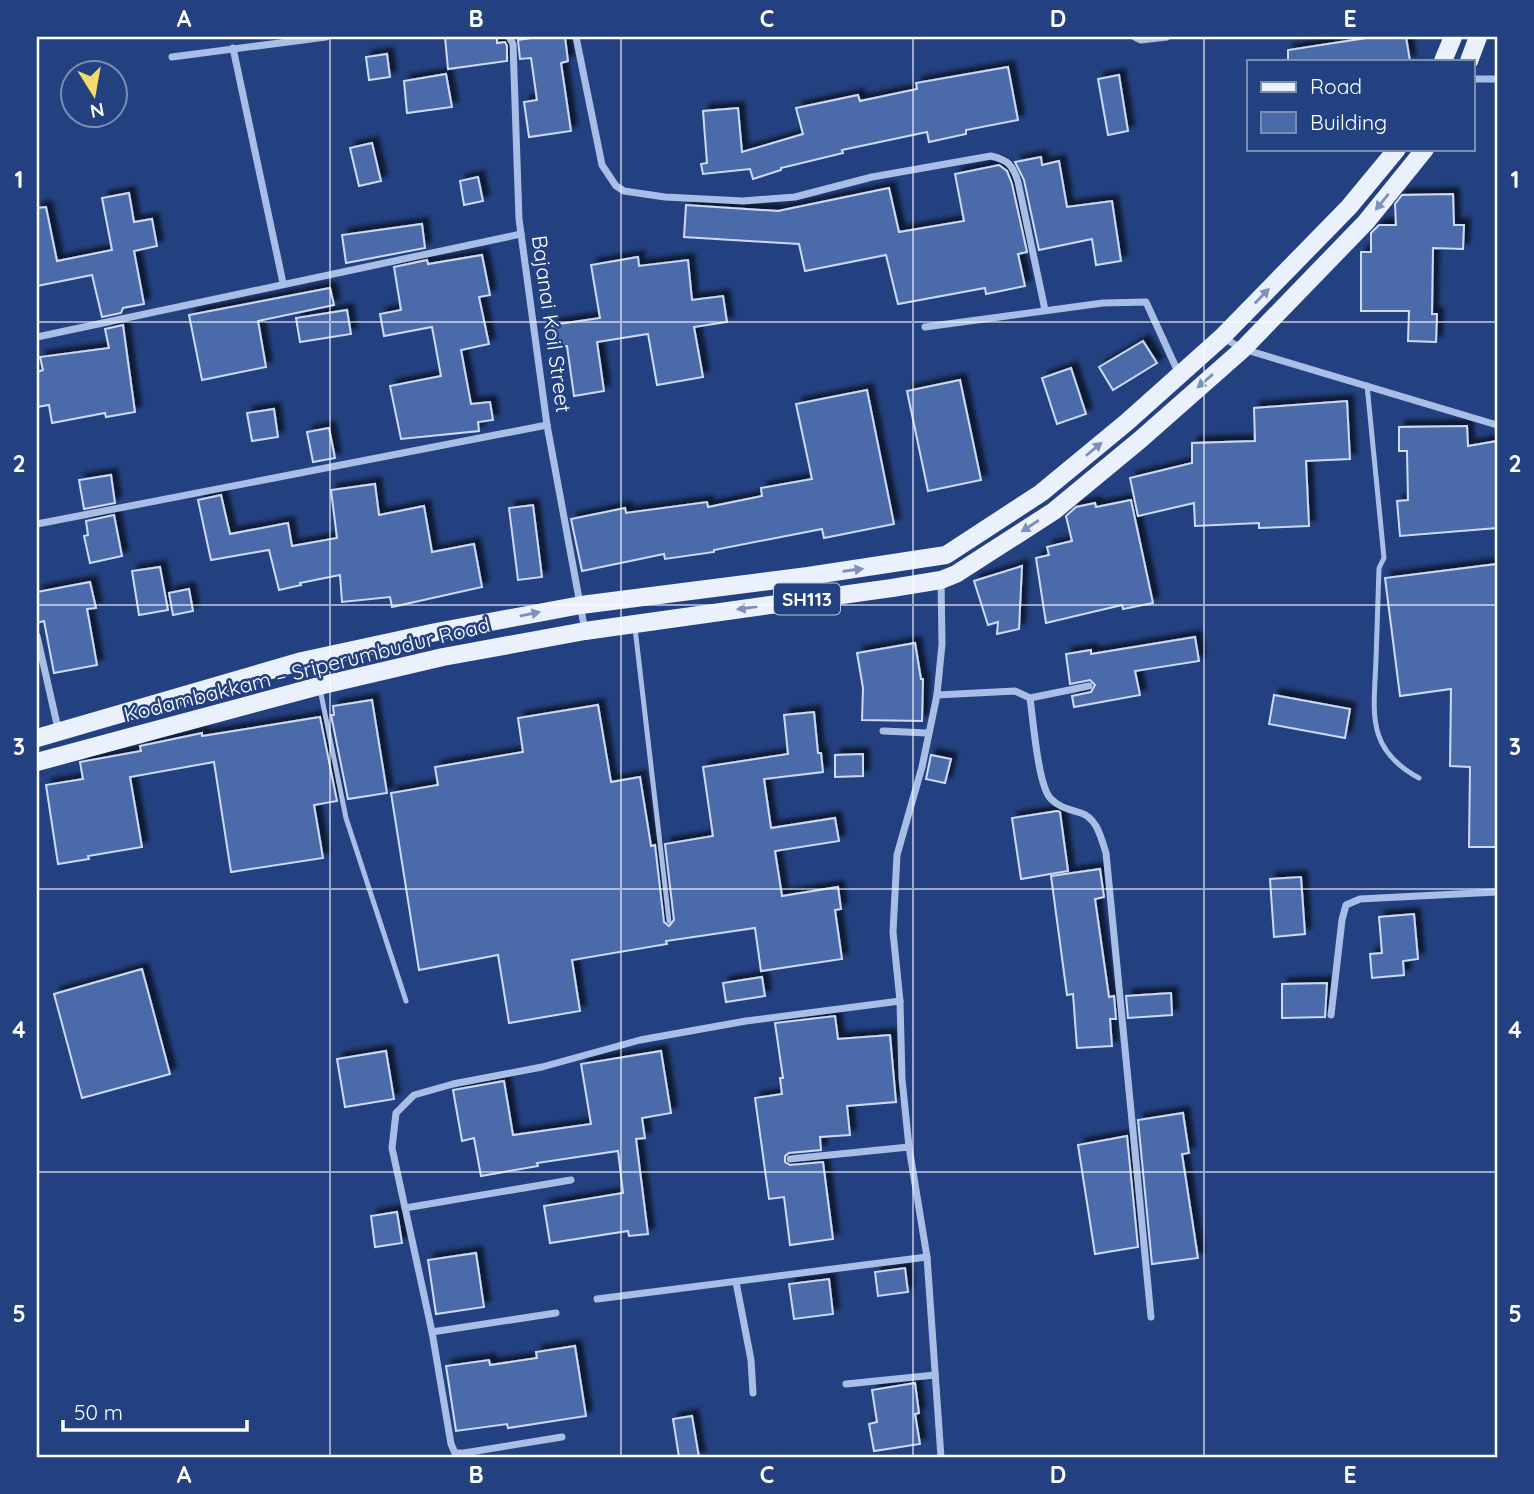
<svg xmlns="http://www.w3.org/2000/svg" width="1534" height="1494" viewBox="0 0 1534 1494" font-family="Quicksand,sans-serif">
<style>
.building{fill:#4b6aa9;stroke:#cddaf5;stroke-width:2;filter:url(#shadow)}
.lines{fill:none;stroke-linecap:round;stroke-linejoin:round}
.service{stroke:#a9bee7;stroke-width:5}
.minor{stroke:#a9bee7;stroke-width:7}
.primary{stroke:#ebf0fd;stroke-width:18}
.oneway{fill:#7d90b8}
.grid{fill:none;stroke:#fff;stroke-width:2;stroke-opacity:0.55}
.labels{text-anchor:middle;stroke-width:5;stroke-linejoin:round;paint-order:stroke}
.shield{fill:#234180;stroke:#bdc6d9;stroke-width:2}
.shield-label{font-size:19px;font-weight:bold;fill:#fff}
.street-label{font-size:21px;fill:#fff;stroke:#234180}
.neatline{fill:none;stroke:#fff;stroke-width:2.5}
.grid-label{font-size:23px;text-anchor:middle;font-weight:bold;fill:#fff}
</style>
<defs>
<filter id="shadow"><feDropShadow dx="6" dy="-6" stdDeviation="2" flood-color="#0009"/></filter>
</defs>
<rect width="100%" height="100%" fill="#234180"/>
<g class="building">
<polygon points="445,37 497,37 497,43 505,42 507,46 507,61 448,69"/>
<polygon points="538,37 565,37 568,61 561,63 571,131 529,137 524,102 537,100 531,58 520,59 518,40"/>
<polygon points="1373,37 1406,37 1410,61 1288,61 1288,50"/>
<polygon points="387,54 390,77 369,80 366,57"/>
<polygon points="1008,67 1018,120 966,130 966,134 929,142 927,132 842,150 843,153 781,168 781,170 753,179 750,169 703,174 701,164 707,163 703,111 738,108 742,152 803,134 796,108 858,95 860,101 917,89 916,83"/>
<polygon points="446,74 452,107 407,113 404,81"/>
<polygon points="1119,75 1128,131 1108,135 1098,79"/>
<polygon points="372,143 381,181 359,186 350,148"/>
<polygon points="1041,157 1042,165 1059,161 1067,207 1112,201 1121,261 1096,265 1092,239 1039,250 1024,180 1015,162"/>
<polygon points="999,165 1007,171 1012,184 1027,252 1018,254 1025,286 986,294 985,288 898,304 886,255 805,271 799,244 684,237 686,205 778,211 889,188 899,232 964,221 955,174"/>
<polygon points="478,177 483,201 464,205 460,181"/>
<polygon points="129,193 134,222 152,219 157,246 134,251 144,304 123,308 121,313 102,317 92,275 37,286 37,208 46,207 57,261 112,250 102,198"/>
<polygon points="1453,194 1454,225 1464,225 1463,249 1433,248 1432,314 1437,314 1436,342 1408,341 1409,311 1361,311 1361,252 1371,252 1371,233 1379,225 1396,225 1395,204 1402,195"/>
<polygon points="422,224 425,248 346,263 342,235"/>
<polygon points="482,255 490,295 479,297 489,344 461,350 471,404 490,402 493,420 478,422 479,431 401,439 390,386 441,376 432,327 384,336 380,314 401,310 394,267 427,260 428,264"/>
<polygon points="638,257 639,266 688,260 692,300 723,296 727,322 694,327 703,377 657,385 648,334 597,342 604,391 574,396 567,346 555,347 552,325 600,318 591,265"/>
<polygon points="330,288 334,305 258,321 266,367 202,380 189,315"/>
<polygon points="347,310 351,334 300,342 296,318"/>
<polygon points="123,325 135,412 106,417 105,413 52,423 49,405 37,407 37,372 43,370 40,357 109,348 105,329"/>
<polygon points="1143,341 1157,363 1113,390 1099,367"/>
<polygon points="1071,368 1086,414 1057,424 1042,378"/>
<polygon points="960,380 981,480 928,491 907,391"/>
<polygon points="867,390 894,524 824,538 822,529 714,550 714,552 665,559 664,554 582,571 571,519 625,508 626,513 707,502 708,507 762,496 761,488 812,479 796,404"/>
<polygon points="1347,401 1350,459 1306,461 1309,526 1259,528 1259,523 1195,526 1194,503 1138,516 1130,478 1192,463 1192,443 1255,441 1254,408"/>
<polygon points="274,409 278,437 252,441 247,413"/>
<polygon points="1467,426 1468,446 1497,441 1497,528 1400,536 1397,501 1408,500 1407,451 1399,451 1399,427"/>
<polygon points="329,428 335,458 313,462 307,432"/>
<polygon points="111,475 115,503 84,509 79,480"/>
<polygon points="375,484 379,515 424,506 432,552 474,544 482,587 392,607 390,597 342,602 340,575 300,583 301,585 279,590 269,550 211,560 198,500 221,495 230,534 288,523 292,546 337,538 331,490"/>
<polygon points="1131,500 1153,603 1123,609 1122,605 1046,623 1036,558 1049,555 1047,547 1072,541 1066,516 1076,507 1095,503 1096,507"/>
<polygon points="533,505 542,577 518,580 509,508"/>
<polygon points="114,515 122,556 90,563 84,536 88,535 86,521"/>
<polygon points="1497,564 1497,847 1469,847 1470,767 1450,766 1451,689 1400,696 1385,578"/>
<polygon points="1022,566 1019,629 997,634 998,622 988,625 974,581"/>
<polygon points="160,567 168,610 139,615 132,571"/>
<polygon points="90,582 96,608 87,609 97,665 54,673 44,621 37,623 37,592"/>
<polygon points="189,589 193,611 173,615 169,593"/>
<polygon points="1195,637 1199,661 1135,671 1140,695 1074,707 1072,696 1091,692 1095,685 1090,680 1070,684 1066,654 1091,650 1091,654"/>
<polygon points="915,643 921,679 923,679 922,721 862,720 863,688 857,653"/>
<polygon points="1274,695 1350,709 1345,738 1269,724"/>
<polygon points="372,700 387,793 348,799 331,715 334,715 333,706"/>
<polygon points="598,705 611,782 640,777 651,846 655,845 664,922 669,926 674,920 665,844 713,836 703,767 788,754 784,715 814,712 818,753 821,753 823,772 764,779 771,828 835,818 839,841 775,851 782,896 838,887 841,909 835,910 842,959 761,971 755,928 666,941 667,944 572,960 580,1011 509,1023 498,955 419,970 391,793 438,785 435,767 523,752 518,718"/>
<polygon points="320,717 337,801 314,805 323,858 231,872 214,762 130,777 142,847 88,856 89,859 58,864 46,785 83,779 80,762 141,751 140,746 202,733 202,736"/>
<polygon points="863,754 863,776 835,777 835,755"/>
<polygon points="931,755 951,759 945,783 926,779"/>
<polygon points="1057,811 1060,812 1068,871 1021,879 1012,818"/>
<polygon points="1100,869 1104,897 1095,899 1109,997 1114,996 1116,1019 1110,1019 1112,1046 1077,1048 1073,994 1067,995 1051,876"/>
<polygon points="1301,877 1305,934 1274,937 1270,879"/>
<polygon points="1414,914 1418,959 1403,961 1404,975 1372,978 1370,954 1382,953 1379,917"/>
<polygon points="142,969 170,1074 82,1098 54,994"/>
<polygon points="762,977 765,996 726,1002 723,983"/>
<polygon points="1327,983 1325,1017 1282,1018 1282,984"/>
<polygon points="1171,993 1172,1015 1128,1018 1126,996"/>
<polygon points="835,1016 838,1039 890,1035 896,1102 847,1106 850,1135 820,1137 821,1150 789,1153 785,1156 785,1162 790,1165 823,1162 833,1239 790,1245 784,1197 769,1199 755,1098 782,1094 780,1078 783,1078 775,1023"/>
<polygon points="386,1051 394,1099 345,1107 337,1059"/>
<polygon points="661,1051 671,1113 642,1118 645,1138 636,1139 648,1234 629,1236 628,1231 550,1243 544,1206 623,1193 618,1151 537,1163 538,1166 481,1176 474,1138 462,1141 453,1090 504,1081 513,1135 591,1124 581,1064"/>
<polygon points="1183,1113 1189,1153 1182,1154 1198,1258 1152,1264 1138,1120"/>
<polygon points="1127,1136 1138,1247 1095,1254 1078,1145"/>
<polygon points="397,1212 402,1243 375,1247 371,1216"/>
<polygon points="476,1253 484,1307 436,1314 428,1260"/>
<polygon points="905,1268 908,1292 878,1296 875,1272"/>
<polygon points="829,1279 833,1314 794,1319 789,1284"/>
<polygon points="575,1346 586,1416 508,1428 507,1424 456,1431 446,1366 489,1360 490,1365 537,1358 536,1352"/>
<polygon points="915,1383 919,1413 915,1414 920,1444 874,1451 869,1424 877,1422 872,1390"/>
<polygon points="692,1416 699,1457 679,1457 673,1419"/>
</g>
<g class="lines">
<g class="service">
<path d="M1367,385l17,173 -5,10c-1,31 -2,62 -3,92 -2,52 -11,89 43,118"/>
<polyline points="635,628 669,921"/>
<polyline points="320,689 346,818 406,1001"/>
</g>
<g class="minor">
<polyline points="509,37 513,44 519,219 547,425 585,631"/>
<path d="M576,37l26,128 14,21 8,5 41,6 78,4 52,-4 77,-20 119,-21c17,4 22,9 27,26l27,128"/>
<polyline points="1135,37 1141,40 1167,37"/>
<polyline points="233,48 283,283"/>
<polyline points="172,57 326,37"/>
<polyline points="1473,79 1497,79"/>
<polyline points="925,327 1103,303 1146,302 1179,374"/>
<polyline points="37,337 521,234"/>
<polyline points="1222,337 1243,349 1497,425"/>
<polyline points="37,524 547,425"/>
<polyline points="37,636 59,733"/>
<path d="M937,695l78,-4 15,7c3,20 8,89 21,101 9,9 18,10 30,14 16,5 20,25 25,40l45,464"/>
<polyline points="1030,698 1089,686"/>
<polyline points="883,731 927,733"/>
<polyline points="1331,1015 1342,920 1346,905 1360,899 1497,892"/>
<polyline points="790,1159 909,1147"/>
<polyline points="405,1208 571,1180"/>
<polyline points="736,1282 751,1360 753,1393"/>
<polyline points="597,1299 927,1257"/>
<polyline points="556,1313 432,1332 392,1148 396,1113 414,1095 453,1084 542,1067 640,1040 746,1021 900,1001"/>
<polyline points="432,1332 451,1444 455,1453 464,1453 562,1437"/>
<polyline points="846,1384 935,1375"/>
<polyline points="941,1457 927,1257 909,1147 902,1079 900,1001 893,932 897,855 922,767 937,695 942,644 941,580"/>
</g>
<g class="primary">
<polyline points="1443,61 1453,37"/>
<polyline points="1469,61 1478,37"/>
<polyline points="37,738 302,661 436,632 581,605 808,576 946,555 1041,493 1127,422 1222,337 1349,207 1397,149"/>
<polyline points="37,762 319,686 443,657 585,631 892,588 941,580 956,574 1054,511 1141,439 1243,349 1366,222 1425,149"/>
</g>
</g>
<defs><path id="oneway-solid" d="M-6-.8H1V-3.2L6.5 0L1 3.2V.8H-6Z" transform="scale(1.75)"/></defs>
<g class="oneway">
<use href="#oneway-solid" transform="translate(1382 202) rotate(129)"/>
<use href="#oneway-solid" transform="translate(1262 296) rotate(-46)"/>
<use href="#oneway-solid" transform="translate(1205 381) rotate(139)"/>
<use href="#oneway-solid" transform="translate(1094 449) rotate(-40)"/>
<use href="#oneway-solid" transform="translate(1030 526) rotate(147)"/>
<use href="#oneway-solid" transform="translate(853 570) rotate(-8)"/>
<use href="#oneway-solid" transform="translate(747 608) rotate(172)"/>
<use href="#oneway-solid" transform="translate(530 614) rotate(-11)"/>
</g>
<path class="grid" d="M330,37v1420M621,37v1420M913,37v1420M1204,37v1420M37,322h1460M37,605h1460M37,889h1460M37,1172h1460"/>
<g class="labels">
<rect class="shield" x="774" y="583.5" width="66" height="31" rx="5"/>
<g class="shield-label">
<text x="807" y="606">SH113</text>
</g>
<g class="street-label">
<text transform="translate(551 324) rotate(82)" y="7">Bajanai Koil Street</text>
<text transform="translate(307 670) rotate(-14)" y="7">Kodambakkam – Sriperumbudur Road</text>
</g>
</g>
<rect width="1534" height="1494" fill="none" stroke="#234180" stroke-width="77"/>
<rect x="1247" y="60" width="228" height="91" fill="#234180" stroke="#7b8db3" stroke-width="2"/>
<rect x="1261" y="82" width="35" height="10" fill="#ebf0fd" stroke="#7b8db3" stroke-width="2"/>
<text x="1310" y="94" font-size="21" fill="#ffffff">Road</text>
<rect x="1261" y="112" width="35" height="21" fill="#4b6aa9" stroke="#7b8db3" stroke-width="2"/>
<text x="1310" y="130" font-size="21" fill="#ffffff">Building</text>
<g transform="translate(94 94) rotate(169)"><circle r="33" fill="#234180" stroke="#7b8db3" stroke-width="2"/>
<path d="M0-5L12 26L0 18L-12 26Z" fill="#f2db6c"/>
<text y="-10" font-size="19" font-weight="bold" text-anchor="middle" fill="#ffffff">N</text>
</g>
<path d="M63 1420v10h184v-10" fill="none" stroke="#ffffff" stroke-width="3.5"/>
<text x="74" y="1420" font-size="21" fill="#ffffff" stroke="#234180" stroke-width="5" paint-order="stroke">50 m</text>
<rect x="38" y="38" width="1458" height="1418" class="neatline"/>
<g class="grid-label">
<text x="184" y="27">A</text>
<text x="476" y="27">B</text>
<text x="767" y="27">C</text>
<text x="1058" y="27">D</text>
<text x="1350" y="27">E</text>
<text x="19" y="188">1</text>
<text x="1515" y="188">1</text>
<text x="19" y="472">2</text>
<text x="1515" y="472">2</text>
<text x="19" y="755">3</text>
<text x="1515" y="755">3</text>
<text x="19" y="1038">4</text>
<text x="1515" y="1038">4</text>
<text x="19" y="1322">5</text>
<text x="1515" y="1322">5</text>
<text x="184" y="1483">A</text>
<text x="476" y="1483">B</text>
<text x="767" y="1483">C</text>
<text x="1058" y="1483">D</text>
<text x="1350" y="1483">E</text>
</g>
</svg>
